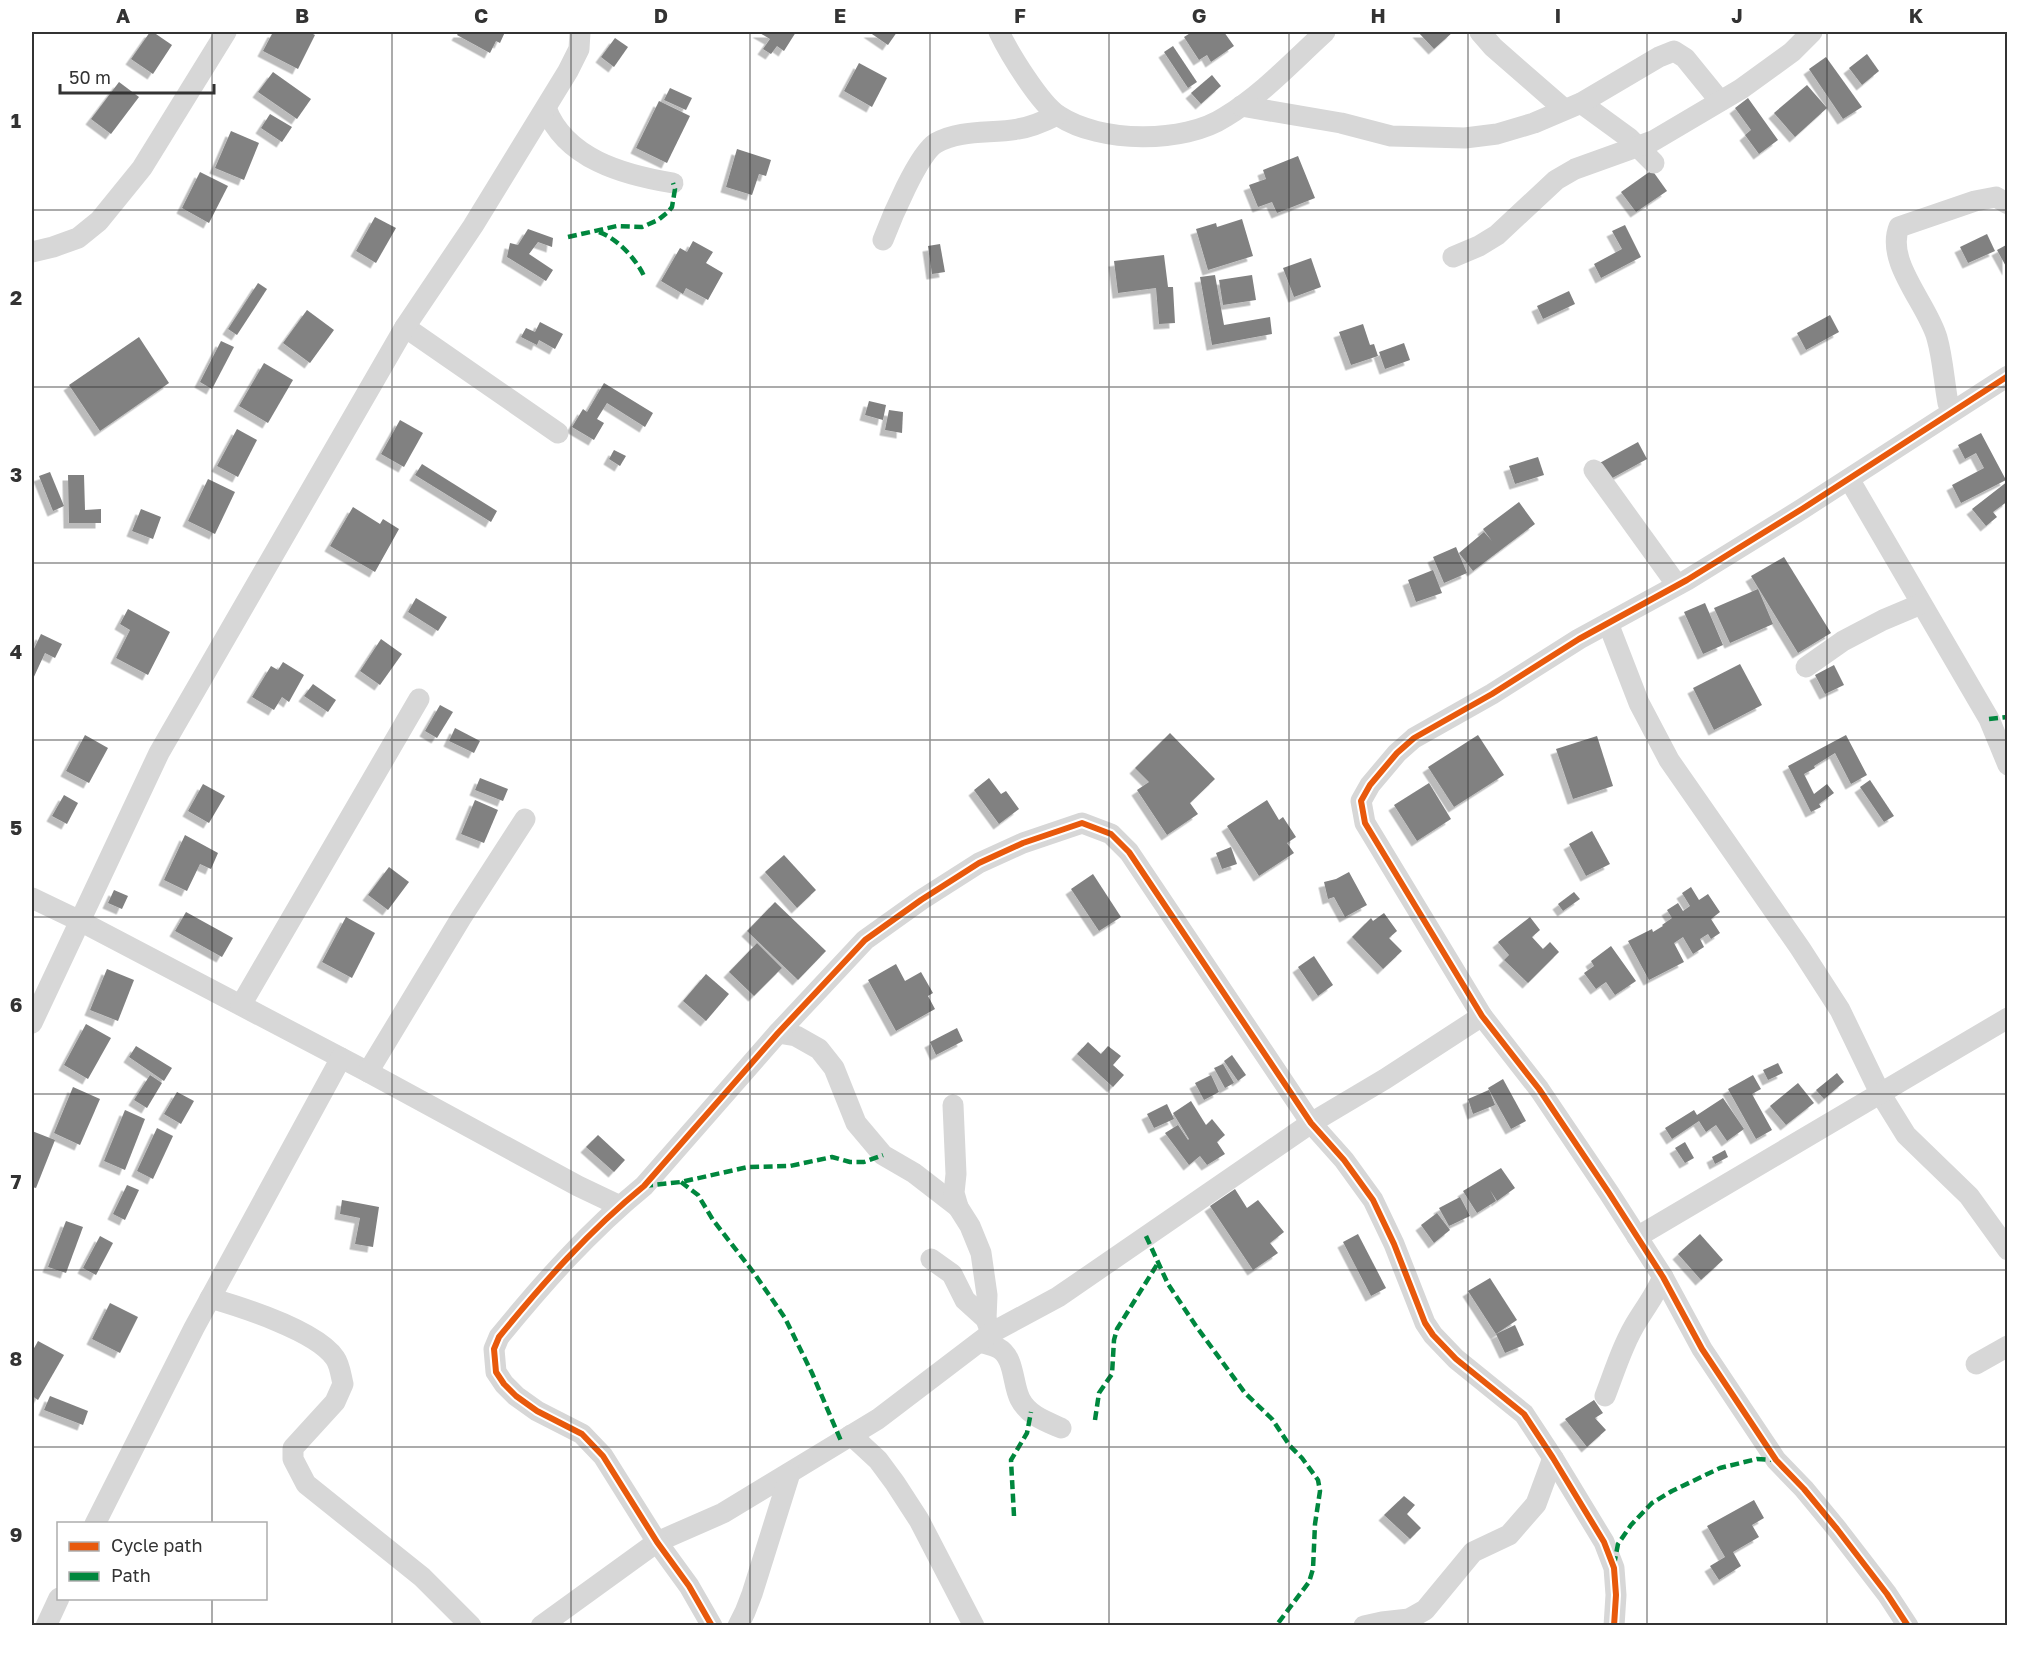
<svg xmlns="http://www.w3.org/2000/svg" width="2039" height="1657" viewBox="0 0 2039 1657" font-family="'Golos Text',sans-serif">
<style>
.building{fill:#818181;filter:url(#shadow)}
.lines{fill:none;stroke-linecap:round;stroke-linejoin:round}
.minor{stroke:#d7d7d7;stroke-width:21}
.quiet{stroke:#00873e;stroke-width:4.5;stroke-dasharray:9 4.5;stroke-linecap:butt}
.cycleway-casing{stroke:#fff;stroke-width:10}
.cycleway{stroke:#e8590c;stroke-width:6}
.grid{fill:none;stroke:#333;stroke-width:1.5;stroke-opacity:0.55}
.neatline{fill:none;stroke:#333;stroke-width:2}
.grid-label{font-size:20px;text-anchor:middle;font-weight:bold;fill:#333}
</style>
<defs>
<filter id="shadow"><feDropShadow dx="-5.5" dy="5.5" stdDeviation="0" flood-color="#0004"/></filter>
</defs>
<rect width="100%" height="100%" fill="#fff"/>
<g class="building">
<polygon points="150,32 153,32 172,45 153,74 131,59"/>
<polygon points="273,32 309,32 315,35 298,69 263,51"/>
<polygon points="459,32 505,32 500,43 496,41 490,53 457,35"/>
<polygon points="758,32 796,32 784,51 777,46 771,54 763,49 770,39"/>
<polygon points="869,32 897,32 888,45"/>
<polygon points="1192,32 1224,32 1234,46 1211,62 1207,55 1199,60 1184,37"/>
<polygon points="1418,32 1453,32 1434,49"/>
<polygon points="615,38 628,47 614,67 601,57"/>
<polygon points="1173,46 1197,82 1188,88 1164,52"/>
<polygon points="1867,54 1879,71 1862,85 1849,68"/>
<polygon points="1826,57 1862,107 1843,119 1809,69"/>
<polygon points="859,63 887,78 872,107 844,91"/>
<polygon points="273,72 311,99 297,119 258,92"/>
<polygon points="1212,75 1221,86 1201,104 1191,93"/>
<polygon points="119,82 139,97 111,134 91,119"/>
<polygon points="1807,85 1827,108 1795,137 1774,113"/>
<polygon points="670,88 692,98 686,110 664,100"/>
<polygon points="1748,98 1778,140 1759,154 1745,135 1751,130 1735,108"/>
<polygon points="659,101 690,116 667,163 636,148"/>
<polygon points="270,114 292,127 282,142 261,128"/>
<polygon points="231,131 259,143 244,180 215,168"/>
<polygon points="737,149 771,160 766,176 759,174 752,195 726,187"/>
<polygon points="1298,156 1315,198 1277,213 1272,202 1258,207 1249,185 1266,179 1263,170"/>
<polygon points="1652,170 1667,191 1636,212 1621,192"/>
<polygon points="200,172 228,186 209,223 182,208"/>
<polygon points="375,217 396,228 376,263 356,251"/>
<polygon points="1242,219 1253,256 1208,270 1196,229 1216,223 1217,227"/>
<polygon points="1625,225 1641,257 1601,278 1594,264 1622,249 1612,231"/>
<polygon points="528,229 553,238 552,247 538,242 529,254 553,270 546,281 507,257 510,243 518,245"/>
<polygon points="1987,234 1995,251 1968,263 1960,247"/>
<polygon points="693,241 713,252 706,263 723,273 708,300 686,288 683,294 661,281 680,248 687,252"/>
<polygon points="940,244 945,272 932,274 928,246"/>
<polygon points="2008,244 2008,270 1997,250"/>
<polygon points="1164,255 1168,287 1173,287 1175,323 1159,324 1156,288 1118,293 1114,261"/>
<polygon points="1311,258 1321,287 1294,297 1283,268"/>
<polygon points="1215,275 1224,325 1270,317 1272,334 1212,345 1200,277"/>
<polygon points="1252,275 1256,300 1223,305 1219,280"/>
<polygon points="258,283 267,289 237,335 228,329"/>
<polygon points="1569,291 1575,304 1543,319 1537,306"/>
<polygon points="307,310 334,330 310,363 283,343"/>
<polygon points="1830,315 1839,332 1806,350 1797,333"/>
<polygon points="540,322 563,334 555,349 539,340 537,345 521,337 526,328 535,332"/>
<polygon points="1363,324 1370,345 1374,344 1378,356 1351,365 1339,332"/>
<polygon points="139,337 169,383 100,431 69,385"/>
<polygon points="221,341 234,347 212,389 200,382"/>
<polygon points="1404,343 1410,360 1385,369 1379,352"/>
<polygon points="264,363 293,380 268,423 239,406"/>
<polygon points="604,383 653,413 645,427 607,403 597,419 604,423 594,440 572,427 583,409 587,412"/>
<polygon points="869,401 886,405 883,420 865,415"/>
<polygon points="889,410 903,412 902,433 885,430"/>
<polygon points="400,420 423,433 404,467 381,454"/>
<polygon points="237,429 257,440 238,477 217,466"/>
<polygon points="1981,433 2006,480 1961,503 1952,485 1984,468 1976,453 1965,459 1958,445"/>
<polygon points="1638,442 1647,459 1605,482 1596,465"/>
<polygon points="614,450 626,456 620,466 609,459"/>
<polygon points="1538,457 1544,475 1515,484 1509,466"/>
<polygon points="422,464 497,511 491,522 415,475"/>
<polygon points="50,472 64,506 53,511 39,476"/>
<polygon points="68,475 84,475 85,510 101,509 101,523 69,523"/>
<polygon points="208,479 235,492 215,534 188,521"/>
<polygon points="2008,481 2008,501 1993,512 1997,517 1986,526 1972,509"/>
<polygon points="1519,502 1535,524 1473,571 1459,553 1484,532 1492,541 1483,529"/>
<polygon points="353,507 380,524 383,519 399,529 375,572 330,546"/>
<polygon points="141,509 161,517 153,539 132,531"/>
<polygon points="1456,547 1467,573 1444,583 1433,557"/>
<polygon points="1784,557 1831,633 1798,653 1751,576"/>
<polygon points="1433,570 1442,593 1416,602 1408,580"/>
<polygon points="1758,589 1773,624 1730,643 1714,608"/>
<polygon points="416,598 447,617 438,631 408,612"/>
<polygon points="1705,603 1723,645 1703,654 1684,612"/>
<polygon points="128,609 170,632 148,675 116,658 130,630 120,624"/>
<polygon points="41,634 62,644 55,658 45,653 32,681 32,653"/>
<polygon points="381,639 402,654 380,685 360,671"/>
<polygon points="283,662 304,675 289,702 282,697 274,710 252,697 271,666 278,670"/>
<polygon points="1740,664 1762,705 1714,730 1693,688"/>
<polygon points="1834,665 1844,685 1825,694 1815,675"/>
<polygon points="313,684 336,700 328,712 304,696"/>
<polygon points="440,705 453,712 437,738 425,731"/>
<polygon points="455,728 480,741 474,753 449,741"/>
<polygon points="1170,733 1215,779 1190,803 1198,814 1167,835 1137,790 1149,782 1135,768"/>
<polygon points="85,735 108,748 89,783 66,771"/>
<polygon points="1478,735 1504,775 1454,807 1428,767"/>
<polygon points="1846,735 1867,775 1851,784 1835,753 1814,766 1810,758 1815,768 1804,774 1814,794 1827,784 1834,793 1819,804 1821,807 1811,812 1788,766"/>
<polygon points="1597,736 1613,786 1573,799 1556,749"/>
<polygon points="480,778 508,789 503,801 475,790"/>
<polygon points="989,778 1001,794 1006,791 1019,809 999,824 974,790"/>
<polygon points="1870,780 1894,816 1884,822 1860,787"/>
<polygon points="1429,783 1451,819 1417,841 1394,805"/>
<polygon points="203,784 225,796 209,823 188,811"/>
<polygon points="64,795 78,803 67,824 52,816"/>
<polygon points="475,800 498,810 484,843 461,834"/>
<polygon points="1267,800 1279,820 1283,817 1296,837 1287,843 1294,853 1259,876 1227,826"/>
<polygon points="1592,831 1610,864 1586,876 1569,844"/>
<polygon points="185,835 218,853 211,869 200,864 187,891 164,880"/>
<polygon points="1231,847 1237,864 1222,869 1216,853"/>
<polygon points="784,855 816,890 797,908 765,872"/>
<polygon points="389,867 409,882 388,910 368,895"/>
<polygon points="1349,872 1367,905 1345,917 1334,897 1328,899 1324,882 1336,879"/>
<polygon points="1093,874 1121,917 1099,931 1071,889"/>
<polygon points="1691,887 1699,900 1708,894 1720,912 1711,919 1720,933 1711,939 1708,934 1700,939 1704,947 1693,954 1683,937 1674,943 1684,962 1649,980 1628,941 1652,929 1653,932 1663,926 1662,925 1672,918 1667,910 1678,903 1683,911 1690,906 1682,893"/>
<polygon points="114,890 128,896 122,909 108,903"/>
<polygon points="1574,892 1580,899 1563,911 1558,904"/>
<polygon points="775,902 826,951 798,980 747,931"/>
<polygon points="186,912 233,938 222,957 175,931"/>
<polygon points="1384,913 1397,931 1389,938 1402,951 1383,969 1352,937 1371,918 1373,921"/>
<polygon points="346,917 375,933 352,978 322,962"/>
<polygon points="1530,917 1540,930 1532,937 1543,949 1550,942 1559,952 1528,983 1504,960 1509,955 1498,942"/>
<polygon points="757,943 782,968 754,996 729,972"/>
<polygon points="1611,946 1636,981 1615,995 1606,982 1596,989 1584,973 1594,966 1591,961"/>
<polygon points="1314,956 1333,985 1318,996 1298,967"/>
<polygon points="896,964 905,981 921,972 933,993 928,996 935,1009 896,1031 868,980"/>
<polygon points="107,969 134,980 118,1021 90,1010"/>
<polygon points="706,974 729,994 706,1021 683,1001"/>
<polygon points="86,1024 111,1038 88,1079 64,1065"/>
<polygon points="957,1028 963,1041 936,1055 930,1042"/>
<polygon points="1088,1042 1101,1054 1108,1046 1121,1056 1113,1065 1124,1075 1113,1087 1077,1054"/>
<polygon points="136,1046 172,1068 164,1081 129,1057"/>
<polygon points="1232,1055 1246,1075 1238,1081 1224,1061"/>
<polygon points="1778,1063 1783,1073 1768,1080 1763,1070"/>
<polygon points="1223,1064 1234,1083 1225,1088 1214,1068"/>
<polygon points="1837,1073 1844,1082 1824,1099 1816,1090"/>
<polygon points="150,1075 162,1083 147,1108 134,1100"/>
<polygon points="1211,1075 1219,1092 1204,1100 1195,1083"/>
<polygon points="1753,1075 1761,1089 1752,1094 1772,1130 1756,1139 1728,1089"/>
<polygon points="1503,1079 1526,1121 1511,1129 1488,1088"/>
<polygon points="1798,1083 1814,1103 1786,1125 1770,1106"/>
<polygon points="73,1087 100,1099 80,1145 54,1133"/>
<polygon points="1489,1090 1495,1105 1473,1114 1468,1099"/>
<polygon points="177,1092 194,1101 181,1124 164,1114"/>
<polygon points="1723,1098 1744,1129 1727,1141 1716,1125 1706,1132 1699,1121 1672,1139 1665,1128 1694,1110 1697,1115"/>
<polygon points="1191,1101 1206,1125 1212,1119 1225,1135 1217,1142 1225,1154 1207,1165 1200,1156 1189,1165 1165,1133 1178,1125 1188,1140 1189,1139 1173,1113"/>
<polygon points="1167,1104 1174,1119 1154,1128 1147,1114"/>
<polygon points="125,1110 145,1119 125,1170 104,1161"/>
<polygon points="157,1128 173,1136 153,1179 137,1171"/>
<polygon points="32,1131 55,1140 36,1188 32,1187"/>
<polygon points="598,1135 625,1160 614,1172 586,1147"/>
<polygon points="1685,1142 1694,1158 1685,1163 1675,1148"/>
<polygon points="1725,1150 1728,1157 1715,1164 1712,1157"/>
<polygon points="1501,1168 1515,1188 1497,1201 1490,1190 1496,1201 1477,1213 1463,1191"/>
<polygon points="127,1185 139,1190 125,1220 113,1214"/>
<polygon points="1235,1189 1247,1208 1258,1200 1284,1232 1270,1243 1278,1253 1253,1270 1210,1206"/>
<polygon points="1460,1197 1470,1216 1449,1226 1439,1208"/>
<polygon points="342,1200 379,1207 373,1247 355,1244 360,1218 340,1214"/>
<polygon points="1437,1213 1450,1230 1434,1243 1421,1225"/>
<polygon points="66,1221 83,1227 66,1273 48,1267"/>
<polygon points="1358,1234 1386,1288 1371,1296 1343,1242"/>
<polygon points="1700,1234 1723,1260 1701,1280 1678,1254"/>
<polygon points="100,1236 113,1243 96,1275 83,1268"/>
<polygon points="1490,1278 1517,1320 1496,1334 1468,1291"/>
<polygon points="110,1303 138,1317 120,1353 92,1339"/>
<polygon points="1515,1325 1524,1345 1505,1353 1496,1334"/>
<polygon points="38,1341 64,1355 38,1400 32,1396 32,1352"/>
<polygon points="50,1396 88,1411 83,1425 44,1410"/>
<polygon points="1594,1400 1603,1413 1595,1418 1606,1430 1587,1447 1565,1419"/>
<polygon points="1404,1496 1415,1505 1407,1514 1421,1528 1410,1539 1384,1515"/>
<polygon points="1754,1500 1764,1518 1752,1525 1759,1537 1733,1552 1741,1566 1719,1580 1710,1566 1725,1557 1707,1526"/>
</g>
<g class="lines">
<g class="minor">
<path d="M999,32c10,21 41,72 60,84 41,27 125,28 166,1 38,-23 68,-56 100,-85"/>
<polyline points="1480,32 1493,47 1564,109"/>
<polyline points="1581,103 1629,138 1654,163"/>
<polyline points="1241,106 1341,123 1391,136 1465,138 1497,134 1534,123 1581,103 1659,57 1674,51 1685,58 1720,101"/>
<path d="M546,108c19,51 78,67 127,75"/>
<path d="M883,240c8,-21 35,-86 53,-97 25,-14 55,-9 82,-14 14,-2 27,-8 39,-14"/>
<polyline points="32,252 53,247 78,238 99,221 142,168 226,32"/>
<polyline points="1453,257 1479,246 1497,235 1556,180 1575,169 1653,141 1741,89 1792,52 1812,32"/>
<polyline points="405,327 558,433"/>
<path d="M1957,408l-9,-5c-4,-21 -5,-44 -11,-65 -9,-33 -52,-76 -38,-111l76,-26 21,-4 12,7"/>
<polyline points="1594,470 1677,585"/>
<polyline points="1849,479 1989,719 2008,765"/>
<polyline points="1608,623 1639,703 1669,760 1800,948 1840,1010 1880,1093 1906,1135 1969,1196 2008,1250"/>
<polyline points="1806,667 1843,641 1883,620 1921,604"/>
<polyline points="32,898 80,921 368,1072 578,1186 620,1206"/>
<polyline points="241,1005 419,699"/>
<polyline points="32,1023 159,753 405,327 473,226 568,71 579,49 580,32"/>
<polyline points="778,1033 796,1036 819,1049 834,1068 856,1123 883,1155 914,1173 958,1207"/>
<polyline points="368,1072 461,918 525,819"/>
<polyline points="953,1105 956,1174 954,1193 958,1207 970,1226 981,1253 987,1295 986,1319 991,1333"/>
<polyline points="1637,1237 2008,1018"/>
<polyline points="931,1259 952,1274 965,1300 986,1319"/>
<path d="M210,1298c31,9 107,33 125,60 5,7 6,18 8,26l-8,18 -42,46v11l13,25 116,93 49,49"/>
<path d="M980,1342c6,2 13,3 18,6 17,9 14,35 22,51 8,16 25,22 41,29"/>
<polyline points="1976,1364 2008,1346"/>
<path d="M1605,1396c10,-26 19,-55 34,-78 10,-16 16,-23 24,-41"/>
<polyline points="851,1435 878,1460 895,1483 919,1520 974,1626"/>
<polyline points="95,1524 194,1328 341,1058"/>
<polyline points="46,1626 59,1598"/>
<polyline points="541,1626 657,1542 723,1513 878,1419 991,1333 1058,1297 1311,1123 1385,1079 1482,1016"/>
<path d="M712,1626l-23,-40 -32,-44 -54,-86 -21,-22 -45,-23 -21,-15 -12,-12 -8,-12 -2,-23 5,-12c44,-54 90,-106 145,-151l134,-153 87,-93 56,-40 58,-37 44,-20 59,-20 29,11 18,18 182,271 33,37 29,40 21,44 31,79 8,12 23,24 68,55 29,44 51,84 10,26 2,27 -2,31"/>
<polyline points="738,1626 745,1612 752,1594 790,1473"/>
<polyline points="1364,1626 1382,1622 1409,1619 1425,1610 1473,1552 1509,1535 1536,1504 1553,1458"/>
<polyline points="1908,1626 1887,1594 1837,1529 1804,1489 1776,1460 1702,1349 1663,1277 1609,1193 1539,1089 1482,1016 1365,823 1361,801 1370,785 1397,753 1414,738 1492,694 1579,639 1687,580 1802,509 2008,376"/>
</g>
<g class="quiet">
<path d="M599,232c18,6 37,27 45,44"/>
<polyline points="568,237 617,226 642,227 658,220 668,212 672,207 675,189 673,183"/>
<polyline points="1989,719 2008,717"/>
<polyline points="681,1182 698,1195 713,1220 754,1273 785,1318 812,1373 841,1441"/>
<polyline points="644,1186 681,1182 748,1167 790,1166 832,1157 850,1162 864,1162 883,1155"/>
<polyline points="1146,1236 1168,1284 1196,1326 1245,1393 1272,1419 1290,1446 1302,1458 1318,1480 1320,1491 1315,1524 1313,1569 1309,1582 1276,1626"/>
<polyline points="1095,1420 1099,1393 1112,1374 1114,1340 1117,1329 1158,1263"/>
<polyline points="1014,1516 1011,1460 1027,1433 1031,1412"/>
<polyline points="1614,1565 1618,1544 1631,1525 1652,1503 1672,1491 1720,1468 1757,1459 1776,1460"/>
</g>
<defs>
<g id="cycleway">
<path d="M712,1626l-23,-40 -32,-44 -54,-86 -21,-22 -45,-23 -21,-15 -12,-12 -8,-12 -2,-23 5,-12c44,-54 90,-106 145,-151l134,-153 87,-93 56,-40 58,-37 44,-20 59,-20 29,11 18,18 182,271 33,37 29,40 21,44 31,79 8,12 23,24 68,55 29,44 51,84 10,26 2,27 -2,31"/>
<polyline points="1908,1626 1887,1594 1837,1529 1804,1489 1776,1460 1702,1349 1663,1277 1609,1193 1539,1089 1482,1016 1365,823 1361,801 1370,785 1397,753 1414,738 1492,694 1579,639 1687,580 1802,509 2008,376"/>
</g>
</defs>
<use href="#cycleway" class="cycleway-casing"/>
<use href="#cycleway" class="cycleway"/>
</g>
<path class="grid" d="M212,32v1492M392,32v1594M571,32v1594M750,32v1594M930,32v1594M1109,32v1594M1289,32v1594M1468,32v1594M1647,32v1594M1827,32v1594M32,210h1976M32,387h1976M32,563h1976M32,740h1976M32,917h1976M32,1094h1976M32,1270h1976M32,1447h1976M212,1598v28"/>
<rect width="2039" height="1657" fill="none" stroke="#ffffff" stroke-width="66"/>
<rect x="57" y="1522" width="210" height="78" fill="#ffffff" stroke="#adadad" stroke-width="1.5"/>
<rect x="69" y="1542" width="30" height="9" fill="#e8590c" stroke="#adadad" stroke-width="1.5"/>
<text x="111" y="1552" font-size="18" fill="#333333">Cycle path</text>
<rect x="69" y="1572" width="30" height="9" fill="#00873e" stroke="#adadad" stroke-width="1.5"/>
<text x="111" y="1582" font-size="18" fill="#333333">Path</text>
<path d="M60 84v9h154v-9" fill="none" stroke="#333333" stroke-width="3"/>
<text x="69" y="84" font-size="18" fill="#333333" stroke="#ffffff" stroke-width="4.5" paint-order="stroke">50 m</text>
<rect x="33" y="33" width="1973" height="1591" class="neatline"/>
<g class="grid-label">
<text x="123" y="23">A</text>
<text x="302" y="23">B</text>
<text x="481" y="23">C</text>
<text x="661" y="23">D</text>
<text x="840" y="23">E</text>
<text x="1020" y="23">F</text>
<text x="1199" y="23">G</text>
<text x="1378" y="23">H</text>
<text x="1558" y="23">I</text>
<text x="1737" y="23">J</text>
<text x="1916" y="23">K</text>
<text x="16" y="128">1</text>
<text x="16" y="305">2</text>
<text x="16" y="482">3</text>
<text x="16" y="659">4</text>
<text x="16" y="835">5</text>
<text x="16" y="1012">6</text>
<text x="16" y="1189">7</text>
<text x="16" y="1366">8</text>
<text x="16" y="1542">9</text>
</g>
</svg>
